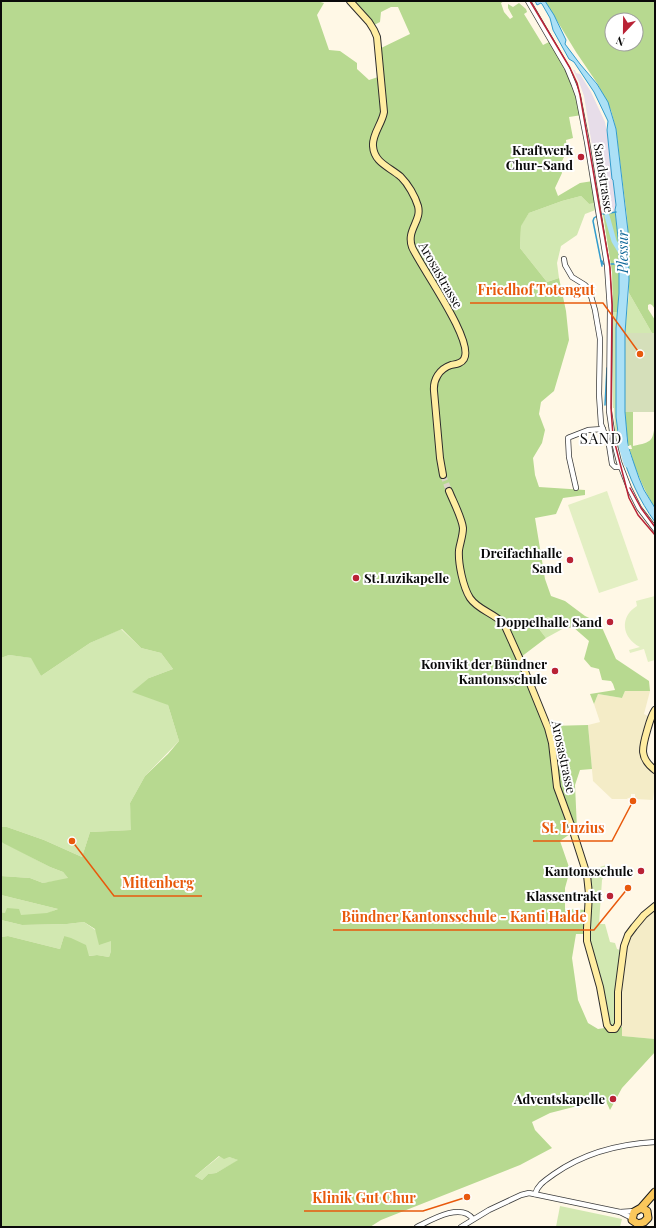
<svg xmlns="http://www.w3.org/2000/svg" width="656" height="1228" viewBox="0 0 656 1228" font-family="'Playfair Display',serif">
<style>
.industrial{fill:#e7dde9}
.farmland{fill:#f4ecc7}
.green{fill:#d2e8b1}
.forest{fill:#b7d990;fill-rule:evenodd}
.cemetery{fill:#d5dfba}
.pitch{fill:#e3efc3}
.water{fill:#abe0f6;stroke:#329ccd}
.lines{fill:none;stroke-linecap:round;stroke-linejoin:round}
.stream{stroke:#329ccd;stroke-width:1.5}
.canal{stroke:#abe0f6;stroke-width:5}
.river{stroke:#abe0f6;stroke-width:9}
.secondary-tunnel{stroke:#dad4c5;stroke-width:6;stroke-dasharray:6 3;stroke-linecap:butt}
.street-casing{stroke:#3d3d3d;stroke-width:6}
.secondary-casing{stroke:#2c2c2c;stroke-width:8}
.primary-casing{stroke:#1b1b1b;stroke-width:9}
.street{stroke:#fff;stroke-width:4.5}
.secondary{stroke:#ffeda1;stroke-width:6}
.primary{stroke:#fac75b;stroke-width:7}
.rail{stroke:#b92235;stroke-width:1.5}
.poi-dot{fill:#b92235;stroke:#fff;stroke-width:1.5}
.labels{text-anchor:middle;stroke-width:4;stroke-linejoin:round;paint-order:stroke}
.poi-label{font-size:13px;font-weight:bold;fill:#0a0a0a;stroke:#fff;text-anchor:end}
.street-label{font-size:13px;fill:#0a0a0a;stroke:#fff}
.water-label{font-size:14px;font-style:italic;fill:#146a9a;stroke:#fff}
.quarter-label{font-size:15px;letter-spacing:1px;fill:#0a0a0a;stroke:#fff}
.leader{fill:none;stroke:#e8590c;stroke-width:1.5}
.callout-dot{fill:#e8590c;stroke:#fff;stroke-width:1.5}
.callout-label{font-size:14px;text-anchor:middle;font-weight:bold;fill:#e8590c;stroke:#fff;stroke-width:4;stroke-linejoin:round;paint-order:stroke}
</style>
<rect width="100%" height="100%" fill="#fff8e6"/>
<polygon class="industrial" points="573,70 575,70 576,73 580,74 591,92 605,122 609,143 613,180 616,205 615,212 603,214 584,96 579,82"/>
<g class="farmland">
<polygon points="625,691 650,691 644,714 648,716 640,750 641,758 644,765 655,775 655,791 654,792 653,800 635,799 635,794 631,794 631,798 628,798 627,799 612,799 593,781 588,725 600,722 594,704 598,694 622,698"/>
<polygon points="655,906 655,1039 621,1036 618,1026 617,1009 628,935"/>
</g>
<g class="green">
<polygon points="581,196 589,204 597,203 598,209 585,214 577,235 561,246 557,263 559,278 547,282 520,248 521,225 529,213 562,201"/>
<polygon points="629,293 652,333 625,333"/>
<polygon points="613,312 618,312 616,328 616,417 620,447 618,448 615,430 614,408 613,408"/>
<polygon points="548,617 566,627 546,638 536,625"/>
<polygon points="121,629 141,648 161,653 173,669 149,678 168,705 179,741 145,776 130,803 132,830 90,832 82,857 44,840 7,827 1,827 1,658 9,655 32,658 41,676 90,643"/>
<polygon points="1,841 50,867 63,872 69,879 43,883 30,878 1,876"/>
<polygon points="610,864 602,880 599,924 605,924 610,942 615,943 617,949 623,951 618,1022 610,1029 587,941 586,871"/>
<path d="M1,895l57,14c-4,1 -8,4 -12,5 -12,2 -33,2 -45,-2z"/>
<polygon points="1,920 22,925 67,924 84,922 111,941 111,951 109,957 97,955 88,956 64,936 60,949 8,936 1,937"/>
<polygon points="220,1156 229,1157 239,1160 216,1173 208,1174 202,1180 195,1176"/>
<polygon points="560,1206 622,1219 620,1227 556,1227"/>
</g>
<g class="forest">
<path d="M1,1h316l7,2 -7,12 12,35 11,1 17,12v6l12,11 12,-4 -2,-27 31,-15 -12,-27h-7l-10,5 -1,10 -8,4 -22,-25h154l-3,2 3,9 6,7 3,-2 -5,-9v-4l5,3 6,-4 7,6 1,3 -3,2 19,31 8,-4 20,36 11,38 -13,2 4,21 -7,2 1,11 -7,14 2,8 -7,15 3,8 22,-13 13,-2 4,22 -8,1 -8,-8 -19,5 -33,12 -8,13 -1,22 27,34 12,-4 7,33 3,29 -15,51 -13,11 -2,12 6,16 -3,13 -9,15 2,17 4,12 46,3v5l-22,3 -7,16 -21,4 10,61 6,17 14,5 20,15 15,7 16,36 33,22 1,10h-25l-3,7 -24,-4 -4,10 -4,-10 25,-4 -2,-6 -2,-3 -9,-1 -3,-11 -8,-2 -7,-8 5,-18 -16,-14 -5,1 -5,-4 -15,-7 -12,8 10,13 -25,19 29,69 38,-1 4,44 -12,1 -5,15 2,44 -17,12 10,29 -5,18v21l23,1 -1,24h-11l-4,24 6,42 10,23 10,6 20,-3 4,1v9l33,3v13l-33,36 -12,22 -5,-11 -55,14 -18,9 3,8 17,18 -32,17 -139,55 -11,7h-369v-290l7,-1 52,13 4,-13 7,2 15,7 3,11 8,-1 12,2 2,-6v-10l-12,4 -4,-16 -11,-7 -17,2 -45,1 -21,-5v-8l4,1 2,-5 12,1 2,6 26,-2 11,-4 -57,-14v-19l29,2 13,5 25,-5 -5,-6 -13,-5 -47,-24 -2,-2v-14h6l37,13 38,17 8,-25 41,-2 -1,-27 15,-27 23,-22 11,-13 -11,-36 -36,-13 17,-14 24,-9 -12,-16 -20,-5 -19,-19 -32,14 -49,33 -10,-18 -22,-3 -8,3zM219,1156l5,3 5,-2 9,3 -22,13 -8,1 -6,6 -7,-4z"/>
<path d="M545,1h110v308l-3,-4 -2,-1 -2,1v4l7,11v13h-3l-23,-40v-38l-2,-38 -11,-88 -5,-19 -14,-27 -21,-31zM612,20h24v24h-24z"/>
<path d="M615,212c5,33 5,67 3,100h-5l-1,-40 -9,-58z"/>
<path d="M625,412h8v34c20,-4 20,-5 22,-25v87c-12,-19 -19,-38 -26,-59h3l-1,-4 -3,1z"/>
</g>
<rect class="cemetery" x="625" y="333" width="30" height="79"/>
<g class="pitch">
<polygon points="607,491 638,580 599,593 568,505"/>
<path d="M655,596v64l-7,2 -4,-13 -14,4 -1,-3 11,-3c-18,-9 -21,-30 -3,-41l-1,-5z"/>
</g>
<g class="water">
<polygon points="535,1 545,1 554,15 566,40 565,44 580,64 597,84 608,102 616,129 628,231 629,280 625,333 625,412 628,446 620,447 616,417 616,328 619,293 619,247 615,210 616,205 613,180 612,179 607,130 608,121 594,92 574,62 569,59 553,30 550,18 542,4 541,3 537,5"/>
<path d="M629,449l10,29 5,12 11,18v14c-16,-22 -26,-45 -34,-71z"/>
</g>
<g class="lines">
<g class="stream">
<polyline points="603,214 616,212"/>
<polyline points="597,216 594,218 593,221 602,266"/>
<polyline points="601,261 602,261 603,264 605,264"/>
<polyline points="611,264 620,264"/>
<polyline points="605,405 607,368"/>
</g>
<polyline class="canal" points="607,216 614,241 623,256"/>
<polyline class="river" points="621,434 623,445 628,463"/>
<polyline class="secondary-tunnel" points="443,475 449,491"/>
<defs>
<g id="street">
<polyline points="528,1 567,68 574,85 578,96 587,142 607,265 610,309 609,411 613,438 619,462 629,488 639,508 655,529"/>
<polyline points="564,259 565,265 572,277 585,285 589,289 595,310 600,339 599,394 601,424 609,445 612,464 615,467 620,467"/>
<polyline points="576,488 569,457 568,438 570,437 588,430 603,429"/>
<path d="M535,1194c3,-10 11,-14 19,-20 30,-21 65,-30 101,-32"/>
<polyline points="620,1212 635,1211"/>
<path d="M417,1227c14,-7 44,-25 56,-8"/>
<polyline points="461,1227 489,1210 521,1195 529,1193 620,1212 632,1218"/>
</g>
<g id="secondary">
<path d="M350,1l19,21 5,8 3,7 7,75c-2,12 -12,22 -11,34 1,17 17,21 28,31 7,7 14,19 17,29 4,15 -12,24 -6,41 8,19 63,94 52,112 -3,5 -8,5 -13,6 -12,4 -18,15 -17,26l6,67 3,17"/>
<path d="M449,491c4,10 13,27 14,37 0,8 -3,15 -4,22 -1,13 4,37 11,48 8,12 24,15 34,26l18,40 26,64 4,15 5,44 14,38 16,50 2,19 -2,34v13l13,46 7,38 3,4h5l3,-5v-32l6,-46 4,-11 6,-8 10,-12 11,-9"/>
<path d="M655,710c-4,6 -6,14 -8,21 -5,17 -8,27 8,39"/>
</g>
<polyline id="primary" points="641,1208 647,1211 648,1218 644,1222 638,1224 632,1220 634,1212 641,1208 655,1192"/>
</defs>
<use href="#street" class="street-casing"/>
<use href="#secondary" class="secondary-casing"/>
<use href="#primary" class="primary-casing"/>
<use href="#street" class="street"/>
<use href="#secondary" class="secondary"/>
<use href="#primary" class="primary"/>
<g class="rail">
<polyline points="530,1 570,68 577,83 580,95 610,268 612,305 611,408 613,436 629,498 638,515 655,535"/>
<polyline points="630,488 641,508 655,527"/>
</g>
</g>
<g class="poi-dot">
<circle cx="581" cy="157" r="4"/>
<circle cx="570" cy="560" r="4"/>
<circle cx="356" cy="578" r="4"/>
<circle cx="610" cy="622" r="4"/>
<circle cx="555" cy="671" r="4"/>
<circle cx="641" cy="871" r="4"/>
<circle cx="610" cy="896" r="4"/>
<circle cx="613" cy="1099" r="4"/>
</g>
<g class="labels">
<g class="poi-label">
<text x="573" y="155">Kraftwerk<tspan x="573" dy="15">Chur-Sand</tspan></text>
<text x="562" y="558">Dreifachhalle<tspan x="562" dy="15">Sand</tspan></text>
<text x="364" y="583" text-anchor="start">St.Luzikapelle</text>
<text x="602" y="627">Doppelhalle Sand</text>
<text x="547" y="669">Konvikt der Bündner<tspan x="547" dy="15">Kantonsschule</tspan></text>
<text x="633" y="876">Kantonsschule</text>
<text x="602" y="901">Klassentrakt</text>
<text x="605" y="1104">Adventskapelle</text>
</g>
<g class="street-label">
<text transform="translate(604 178) rotate(81)" y="5">Sandstrasse</text>
<text transform="translate(441 275) rotate(60)" y="5">Arosastrasse</text>
<text transform="translate(564 757) rotate(78)" y="5">Arosastrasse</text>
</g>
<g class="water-label">
<text transform="translate(623 252) rotate(-90)" y="5">Plessur</text>
</g>
<g class="quarter-label">
<text x="601" y="444">SAND</text>
</g>
</g>
<path class="leader" d="M640 354L603 303H470M633 801L612 841H533M72 841L114 896H202M628 888L594 930H333M467 1197L423 1211H304"/>
<g class="callout-dot">
<circle cx="640" cy="354" r="4"/>
<circle cx="633" cy="801" r="4"/>
<circle cx="72" cy="841" r="4"/>
<circle cx="628" cy="888" r="4"/>
<circle cx="467" cy="1197" r="4"/>
</g>
<g class="callout-label">
<text x="536" y="295">Friedhof Totengut</text>
<text x="573" y="833">St. Luzius</text>
<text x="158" y="888">Mittenberg</text>
<text x="464" y="922">Bündner Kantonsschule - Kanti Halde</text>
<text x="364" y="1203">Klinik Gut Chur</text>
</g>
<rect width="656" height="1228" fill="none" stroke="#0a0a0a" stroke-width="4"/>
<g transform="translate(624 32) rotate(202)"><circle r="19" fill="#ffffff" stroke="#9d9d9d"/>
<path d="M0-3L7 15L0 10L-7 15Z" fill="#b92235"/>
<text y="-6" font-size="11" font-weight="bold" text-anchor="middle" fill="#0a0a0a">N</text>
</g>
</svg>
